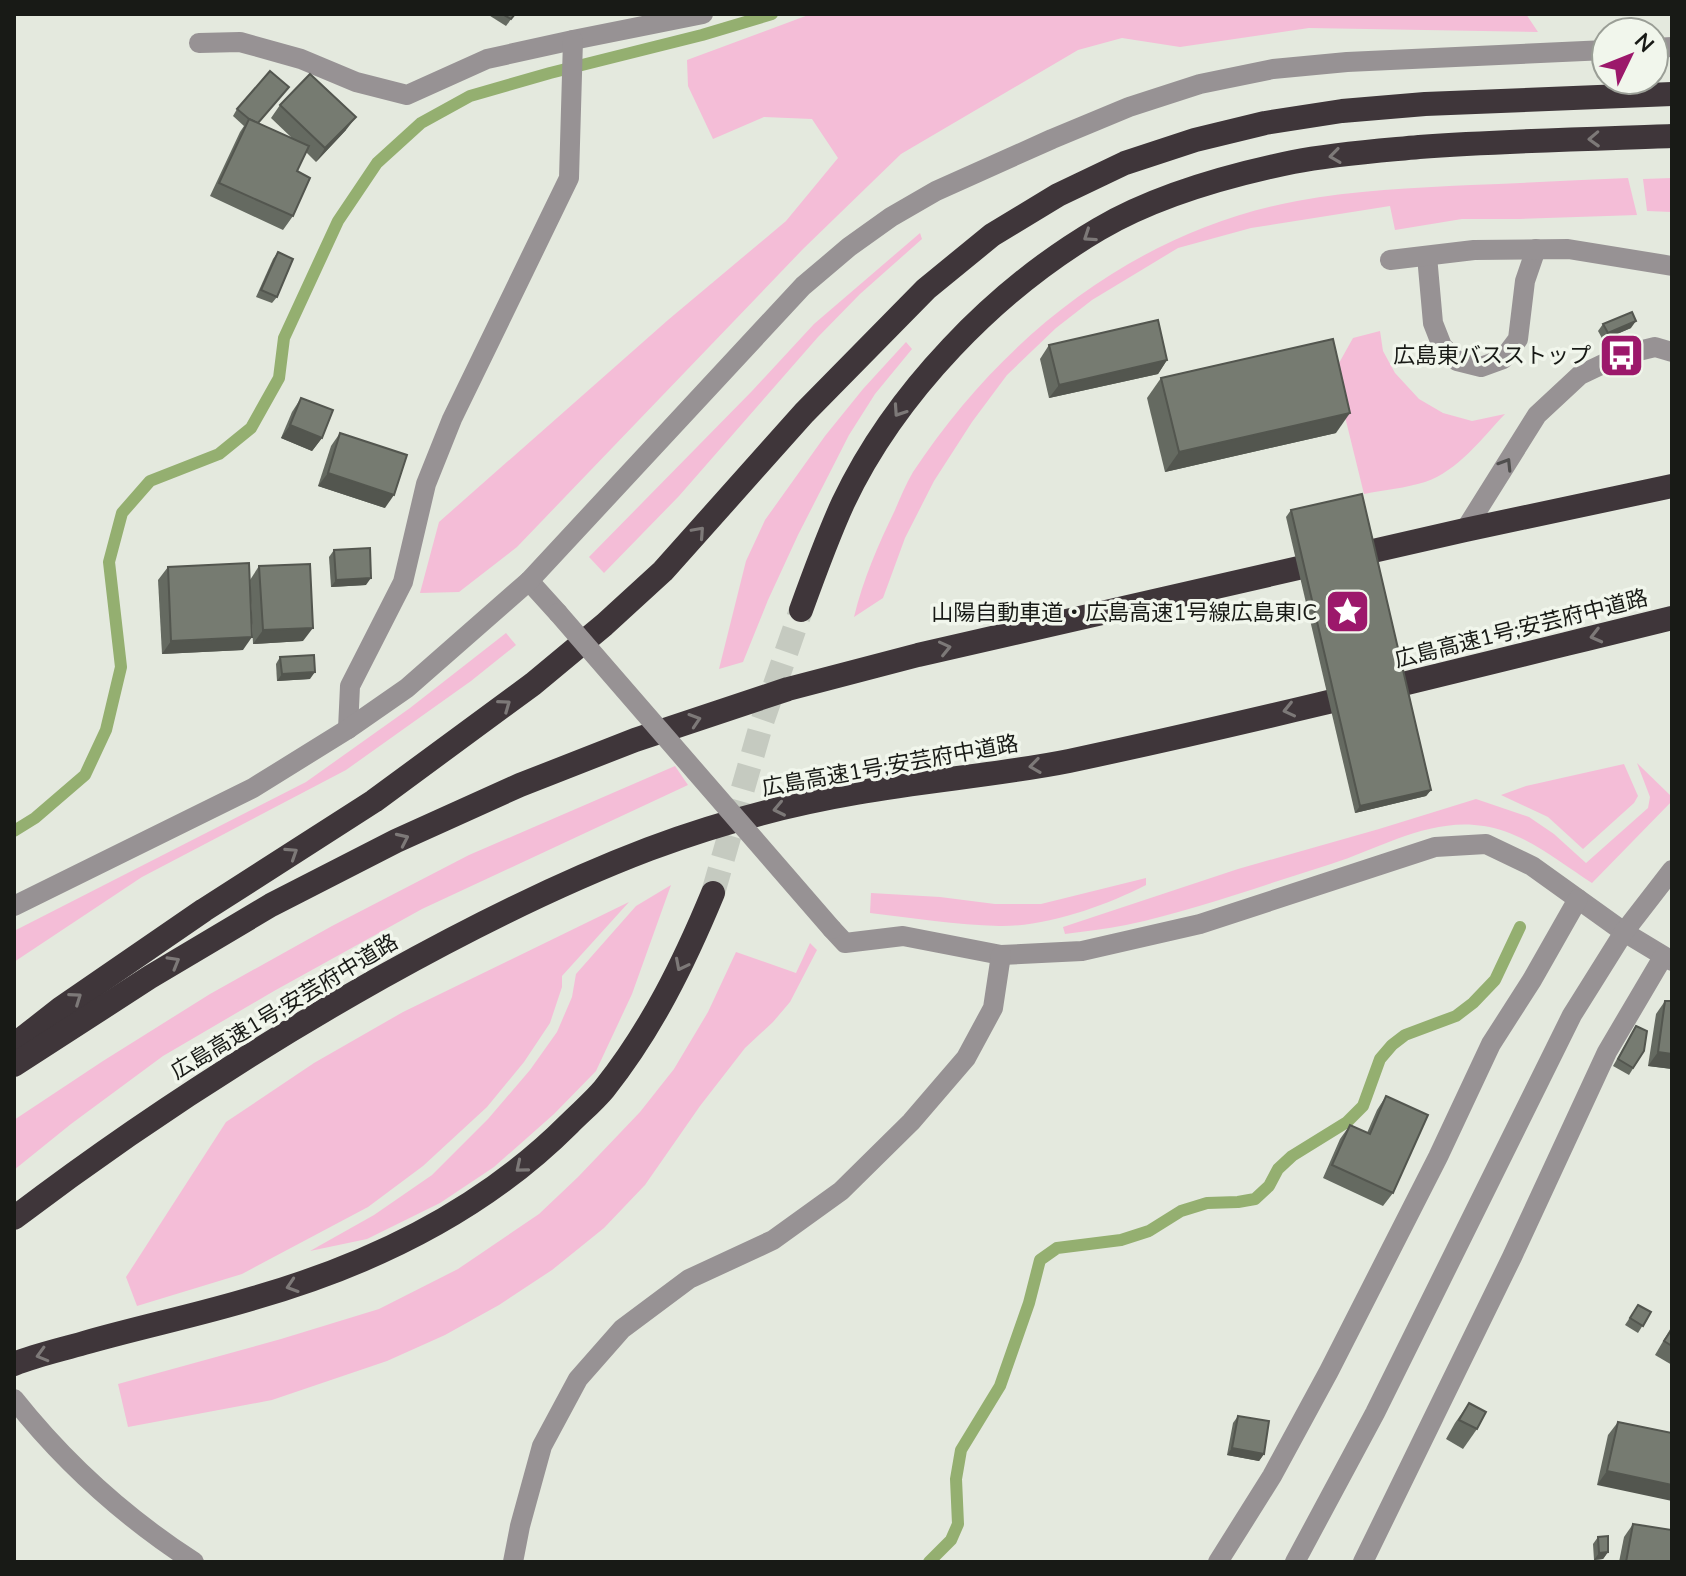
<svg xmlns="http://www.w3.org/2000/svg" width="1686" height="1576" viewBox="0 0 1686 1576" font-family="'Nunito Sans','Noto Sans JP',sans-serif">
<style>
.green{fill:#f4bdd7}
.lines{fill:none;stroke-linecap:round;stroke-linejoin:round}
.stream{stroke:#94af70;stroke-width:12}
.motorway-tunnel{stroke:#c5cac0;stroke-width:24;stroke-dasharray:24 12;stroke-linecap:butt}
.service{stroke:#979294;stroke-width:20}
.minor{stroke:#979294;stroke-width:20}
.tertiary{stroke:#979294;stroke-width:20}
.motorway{stroke:#3f363a;stroke-width:24}
.minor-bridge{stroke:#979294;stroke-width:20}
.wall{fill:#656a61}
.shaded-wall{fill:#53564f}
.building{fill:#767b71;stroke:#53564f;stroke-width:2}
.oneway{stroke:#7d7978}
.oneway2{stroke:#51504f}
.labels{text-anchor:middle;stroke-width:7;stroke-linejoin:round;paint-order:stroke}
.poi-label{font-size:22px;fill:#181a16;stroke:#f1f6ec;text-anchor:end}
.street-label{font-size:22px;fill:#181a16;stroke:#f1f6ec}
</style>
<rect width="100%" height="100%" fill="#e4e9de"/>
<g class="green">
<polygon points="811,14 1526,14 1538,32 1309,28 1180,47 1122,38 1078,50 901,154 803,249 517,547 459,592 420,593 439,522 668,320 786,221 838,158 812,119 764,117 713,139 688,86 687,60"/>
<path d="M1628,178l9,37 -117,4h-58l-67,11 -5,-24 -139,22 -73,20 -86,52 -36,28 -49,47 -35,47 -38,59 -29,57 -22,60 -29,19c9,-37 24,-72 41,-107 5,-12 11,-26 18,-38 89,-135 222,-241 384,-271 58,-11 116,-13 174,-16 53,-2 105,-5 157,-7z"/>
<polygon points="1672,178 1672,212 1647,211 1643,179"/>
<polygon points="920,233 922,239 860,294 818,337 679,496 604,573 589,557 752,391 814,324"/>
<path d="M1380,331l3,20 12,22 24,26 24,14 29,8 33,-7c-23,24 -47,57 -80,68 -19,6 -41,8 -61,12l-30,-122 19,-34z"/>
<polygon points="906,342 912,349 875,394 849,435 798,535 768,600 743,662 719,669 746,561 765,520 825,436 863,389"/>
<polygon points="506,633 516,645 471,681 346,770 142,877 14,962 14,931 306,782 410,708"/>
<path d="M1637,763l35,34v4l-80,82c-33,-21 -68,-51 -108,-57 -53,-9 -104,22 -153,38 -68,21 -136,46 -205,61 -20,4 -41,6 -61,9l-2,-7 175,-58 141,-40 97,-30 53,18 25,17 32,29 62,-55 2,-11z"/>
<polygon points="1624,764 1638,796 1634,803 1583,849 1548,817 1501,795 1526,786"/>
<polygon points="675,766 688,785 422,909 274,991 163,1056 71,1124 14,1170 14,1120 103,1061 210,994 332,926 469,855"/>
<path d="M1146,878v7c-41,21 -100,42 -147,41 -43,-1 -86,-8 -129,-13l1,-20 69,4 55,7h46z"/>
<polygon points="671,885 632,994 596,1071 554,1114 494,1167 440,1203 367,1239 310,1251 374,1215 432,1175 488,1119 530,1070 557,1032 572,997 576,974 636,906"/>
<polygon points="629,902 562,976 562,987 550,1023 524,1062 487,1107 423,1166 368,1207 242,1274 137,1306 126,1277 226,1122 314,1063 403,1012"/>
<polygon points="810,943 817,950 790,1002 773,1022 745,1048 700,1106 645,1185 604,1228 552,1270 499,1305 445,1335 387,1361 272,1400 128,1427 118,1384 281,1339 379,1309 458,1269 539,1214 578,1177 640,1112 674,1069 708,1012 736,952 796,973"/>
</g>
<g class="lines">
<g class="stream">
<polyline points="14,831 35,818 85,775 106,730 121,667 109,562 122,513 150,481 219,454 251,428 279,378 284,338 338,221 377,163 421,123 470,96 550,73 702,35 772,14"/>
<polyline points="929,1562 951,1540 958,1524 956,1479 961,1450 1000,1386 1029,1303 1040,1260 1057,1248 1121,1240 1149,1231 1181,1211 1207,1203 1238,1202 1255,1199 1269,1186 1278,1169 1292,1156 1347,1122 1363,1106 1380,1059 1392,1045 1405,1035 1456,1016 1473,1003 1495,980 1520,927"/>
</g>
<polyline class="motorway-tunnel" points="713,893 762,722 801,610"/>
<g class="service">
<polyline points="1427,256 1433,323 1442,346 1457,361 1481,367 1503,359 1518,339 1525,281 1536,249"/>
<polyline points="1390,260 1474,250 1568,249 1672,266"/>
<polyline points="1465,530 1537,415 1580,375 1622,355 1655,347 1672,352"/>
</g>
<g class="minor">
<polyline points="199,43 240,42 301,59 356,82 407,95 487,59 573,40 703,14"/>
<polyline points="1654,48 1672,47"/>
<polyline points="529,581 558,613"/>
<polyline points="348,729 350,686 403,582 426,484 452,419 569,178 573,40"/>
<polyline points="14,906 253,788 348,729 407,688 529,581 803,286 849,247 891,217 936,191 1052,139 1129,107 1200,84 1273,69 1347,62 1606,50"/>
<polyline points="832,929 845,943 903,936 1001,955 1082,951 1200,924 1435,847 1486,844 1532,866 1624,932 1672,961"/>
<polyline points="513,1562 520,1526 542,1446 578,1379 622,1329 689,1279 773,1240 841,1191 911,1122 966,1058 993,1008 1001,955"/>
<polyline points="1218,1562 1272,1476 1329,1371 1438,1157 1491,1044 1532,980 1578,899"/>
<polyline points="1363,1562 1512,1257 1607,1052 1663,957"/>
</g>
<g class="tertiary">
<path d="M14,1399c50,63 112,119 180,163"/>
<polyline points="1295,1562 1375,1413 1572,1015 1624,932 1672,870"/>
</g>
<g class="motorway">
<path d="M801,610c13,-36 26,-72 42,-107 52,-110 152,-213 256,-274 56,-33 131,-54 194,-67 41,-8 84,-11 126,-15 84,-6 168,-8 253,-11"/>
<polyline points="14,1045 60,1009 204,910 374,801 533,684 604,625 663,571 804,413 926,289 992,235 1058,195 1125,163 1195,140 1265,123 1342,111 1425,104 1672,94"/>
<polyline points="14,1065 150,977 271,905 396,841 520,785 635,740 788,689 918,655 1465,530 1672,486"/>
<path d="M14,1218c117,-89 240,-169 368,-241 86,-48 175,-93 267,-128 67,-25 137,-44 207,-56 71,-13 143,-18 213,-32 202,-43 403,-94 603,-143"/>
<path d="M14,1364c23,-9 46,-14 70,-21 56,-16 114,-28 170,-45 119,-34 228,-87 315,-174 12,-12 25,-23 35,-35 47,-59 80,-126 109,-196"/>
</g>
<polyline class="minor-bridge" points="558,613 832,929"/>
</g>
<g class="wall">
<polygon points="487,14 515,14 506,26"/>
<polygon points="289,87 258,123 292,138 271,118 280,105 346,130 316,162 306,152 297,171 293,216 283,230 210,196 240,132 244,126 233,116 237,109"/>
<polygon points="278,252 277,297 272,303 256,297 273,259"/>
<polygon points="1603,324 1631,328 1603,340 1598,331"/>
<polygon points="1049,345 1167,360 1158,374 1049,398 1040,359"/>
<polygon points="1161,378 1336,433 1165,472 1147,398"/>
<polygon points="301,398 322,438 312,451 281,438 292,412"/>
<polygon points="340,433 385,508 318,486 331,446"/>
<polygon points="1291,510 1431,790 1426,796 1355,813 1286,517"/>
<polygon points="334,550 366,585 331,587 329,557"/>
<polygon points="259,566 303,641 253,644 250,580"/>
<polygon points="168,567 243,650 162,654 158,580"/>
<polygon points="280,657 310,679 277,681 276,664"/>
<polygon points="1665,1001 1672,1001 1672,1069 1648,1066 1656,1014"/>
<polygon points="1636,1026 1644,1051 1629,1075 1613,1066"/>
<polygon points="1386,1096 1393,1193 1383,1206 1323,1178 1340,1139 1350,1125 1367,1133 1377,1110"/>
<polygon points="1638,1305 1651,1312 1638,1333 1625,1325"/>
<polygon points="1672,1326 1672,1365 1655,1355"/>
<polygon points="1469,1403 1477,1429 1463,1449 1446,1439 1455,1423"/>
<polygon points="1238,1416 1264,1454 1259,1461 1227,1455 1233,1423"/>
<polygon points="1618,1422 1672,1433 1597,1485 1608,1435"/>
<polygon points="1633,1524 1672,1562 1619,1562 1624,1537"/>
<polygon points="1598,1537 1608,1552 1603,1559 1594,1560 1593,1544"/>
</g>
<g class="shaded-wall">
<polygon points="356,117 346,130 316,162 325,148"/>
<polygon points="1636,321 1631,328 1603,340 1608,333"/>
<polygon points="1167,360 1158,374 1049,398 1059,385"/>
<polygon points="1350,413 1336,433 1165,472 1179,452"/>
<polygon points="290,425 322,438 312,451 281,438"/>
<polygon points="328,473 394,495 385,508 318,486"/>
<polygon points="371,578 366,585 331,587 336,580"/>
<polygon points="313,628 303,641 253,644 263,630"/>
<polygon points="252,637 243,650 162,654 171,641"/>
<polygon points="315,672 310,679 277,681 282,674"/>
<polygon points="1431,790 1426,796 1355,813 1360,806"/>
<polygon points="1658,1052 1672,1054 1672,1069 1648,1066"/>
<polygon points="1232,1448 1264,1454 1259,1461 1227,1455"/>
<polygon points="1607,1471 1672,1485 1672,1501 1597,1485"/>
<polygon points="1608,1552 1603,1559 1594,1560 1599,1553"/>
</g>
<g class="building">
<polygon points="502,14 515,14 511,19"/>
<polygon points="270,71 289,87 258,123 249,119 237,109"/>
<polygon points="310,74 356,117 325,148 280,105"/>
<polygon points="249,119 309,146 297,171 310,178 293,216 219,183"/>
<polygon points="278,252 293,259 277,297 261,290"/>
<polygon points="1632,312 1636,321 1608,333 1603,324"/>
<polygon points="1158,320 1167,360 1059,385 1049,345"/>
<polygon points="1333,339 1350,413 1179,452 1161,378"/>
<polygon points="301,398 333,410 322,438 290,425"/>
<polygon points="340,433 407,455 394,495 328,473"/>
<polygon points="1362,494 1431,790 1360,806 1291,510"/>
<polygon points="370,548 371,578 336,580 334,550"/>
<polygon points="249,563 252,637 171,641 168,567"/>
<polygon points="310,564 313,628 263,630 259,566"/>
<polygon points="314,655 315,672 282,674 280,657"/>
<polygon points="1665,1001 1672,1001 1672,1054 1658,1052"/>
<polygon points="1636,1026 1647,1031 1644,1051 1633,1068 1618,1059"/>
<polygon points="1386,1096 1428,1115 1393,1193 1332,1165 1350,1125 1370,1134"/>
<polygon points="1638,1305 1651,1312 1643,1326 1630,1318"/>
<polygon points="1672,1329 1672,1346 1664,1341"/>
<polygon points="1469,1403 1486,1412 1477,1429 1459,1420"/>
<polygon points="1238,1416 1269,1421 1264,1454 1232,1448"/>
<polygon points="1618,1422 1672,1433 1672,1485 1607,1471"/>
<polygon points="1633,1524 1672,1530 1672,1562 1626,1562"/>
<polygon points="1608,1536 1608,1552 1599,1553 1598,1537"/>
</g>
<defs><path id="oneway-chevron" d="M-2-3.5L2.5 0L-2 3.5" fill="none" stroke-width="1.6" stroke-linecap="round" stroke-linejoin="round" transform="scale(2)"/></defs>
<g class="oneway">
<use href="#oneway-chevron" transform="translate(1594 139) rotate(178)"/>
<use href="#oneway-chevron" transform="translate(1335 156) rotate(172)"/>
<use href="#oneway-chevron" transform="translate(1089 236) rotate(146)"/>
<use href="#oneway-chevron" transform="translate(899 411) rotate(124)"/>
<use href="#oneway-chevron" transform="translate(699 532) rotate(-48)"/>
<use href="#oneway-chevron" transform="translate(1596 636) rotate(166)"/>
<use href="#oneway-chevron" transform="translate(945 648) rotate(-13)"/>
<use href="#oneway-chevron" transform="translate(505 705) rotate(-36)"/>
<use href="#oneway-chevron" transform="translate(1289 710) rotate(167)"/>
<use href="#oneway-chevron" transform="translate(695 720) rotate(-18)"/>
<use href="#oneway-chevron" transform="translate(1035 766) rotate(172)"/>
<use href="#oneway-chevron" transform="translate(779 809) rotate(168)"/>
<use href="#oneway-chevron" transform="translate(403 839) rotate(-25)"/>
<use href="#oneway-chevron" transform="translate(292 853) rotate(-33)"/>
<use href="#oneway-chevron" transform="translate(174 962) rotate(-30)"/>
<use href="#oneway-chevron" transform="translate(681 965) rotate(117)"/>
<use href="#oneway-chevron" transform="translate(76 998) rotate(-35)"/>
<use href="#oneway-chevron" transform="translate(521 1167) rotate(140)"/>
<use href="#oneway-chevron" transform="translate(292 1286) rotate(162)"/>
<use href="#oneway-chevron" transform="translate(42 1355) rotate(164)"/>
</g>
<use class="oneway2" href="#oneway-chevron" transform="translate(1506 464) rotate(-58)"/>
<defs>
<symbol id="bus-square" viewBox="-11 -11 22 22"><rect x="-9" y="-9" width="18" height="18" rx="4" fill="#9c186b" stroke="#f1f6ec"/><path d="M-5-6H5V4H4V6H2V4H-2V6H-4V4H-5ZM-3.5-4V0h7V-4ZM-3.5 1.2v1.5H-2V1.2ZM2 1.2v1.5H3.5V1.2Z" fill="#fff"/></symbol>
<symbol id="sight-square" viewBox="-11 -11 22 22"><rect x="-9" y="-9" width="18" height="18" rx="4" fill="#9c186b" stroke="#f1f6ec"/><path d="M0-6L1.8-2.2L6-1.7L2.9 1.2L3.7 5.4L0 3.3L-3.7 5.4L-2.9 1.2L-6-1.7L-1.8-2.2Z" fill="#fff"/></symbol>
</defs>
<g fill-rule="evenodd">
<use href="#bus-square" x="1596" y="330" width="51" height="51"/>
<use href="#sight-square" x="1322" y="586" width="51" height="51"/>
</g>
<g class="labels">
<g class="poi-label">
<text x="1591" y="363">広島東バスストップ</text>
<text x="1317" y="620">山陽自動車道・広島高速1号線広島東IC</text>
</g>
<g class="street-label">
<text transform="translate(1521 628) rotate(-14)" y="8">広島高速1号;安芸府中道路</text>
<text transform="translate(890 765) rotate(-10)" y="8">広島高速1号;安芸府中道路</text>
<text transform="translate(284 1006) rotate(-31)" y="8">広島高速1号;安芸府中道路</text>
</g>
</g>
<rect width="1686" height="1576" fill="none" stroke="#181a16" stroke-width="32"/>
<g transform="translate(1630 56) rotate(47)"><circle r="38" fill="#f1f6ec" stroke="#9a9e96" stroke-width="2"/>
<path d="M0-6L14 30L0 20L-14 30Z" fill="#9c186b"/>
<text y="-12" font-size="22" font-weight="bold" text-anchor="middle" fill="#181a16">N</text>
</g>
</svg>
